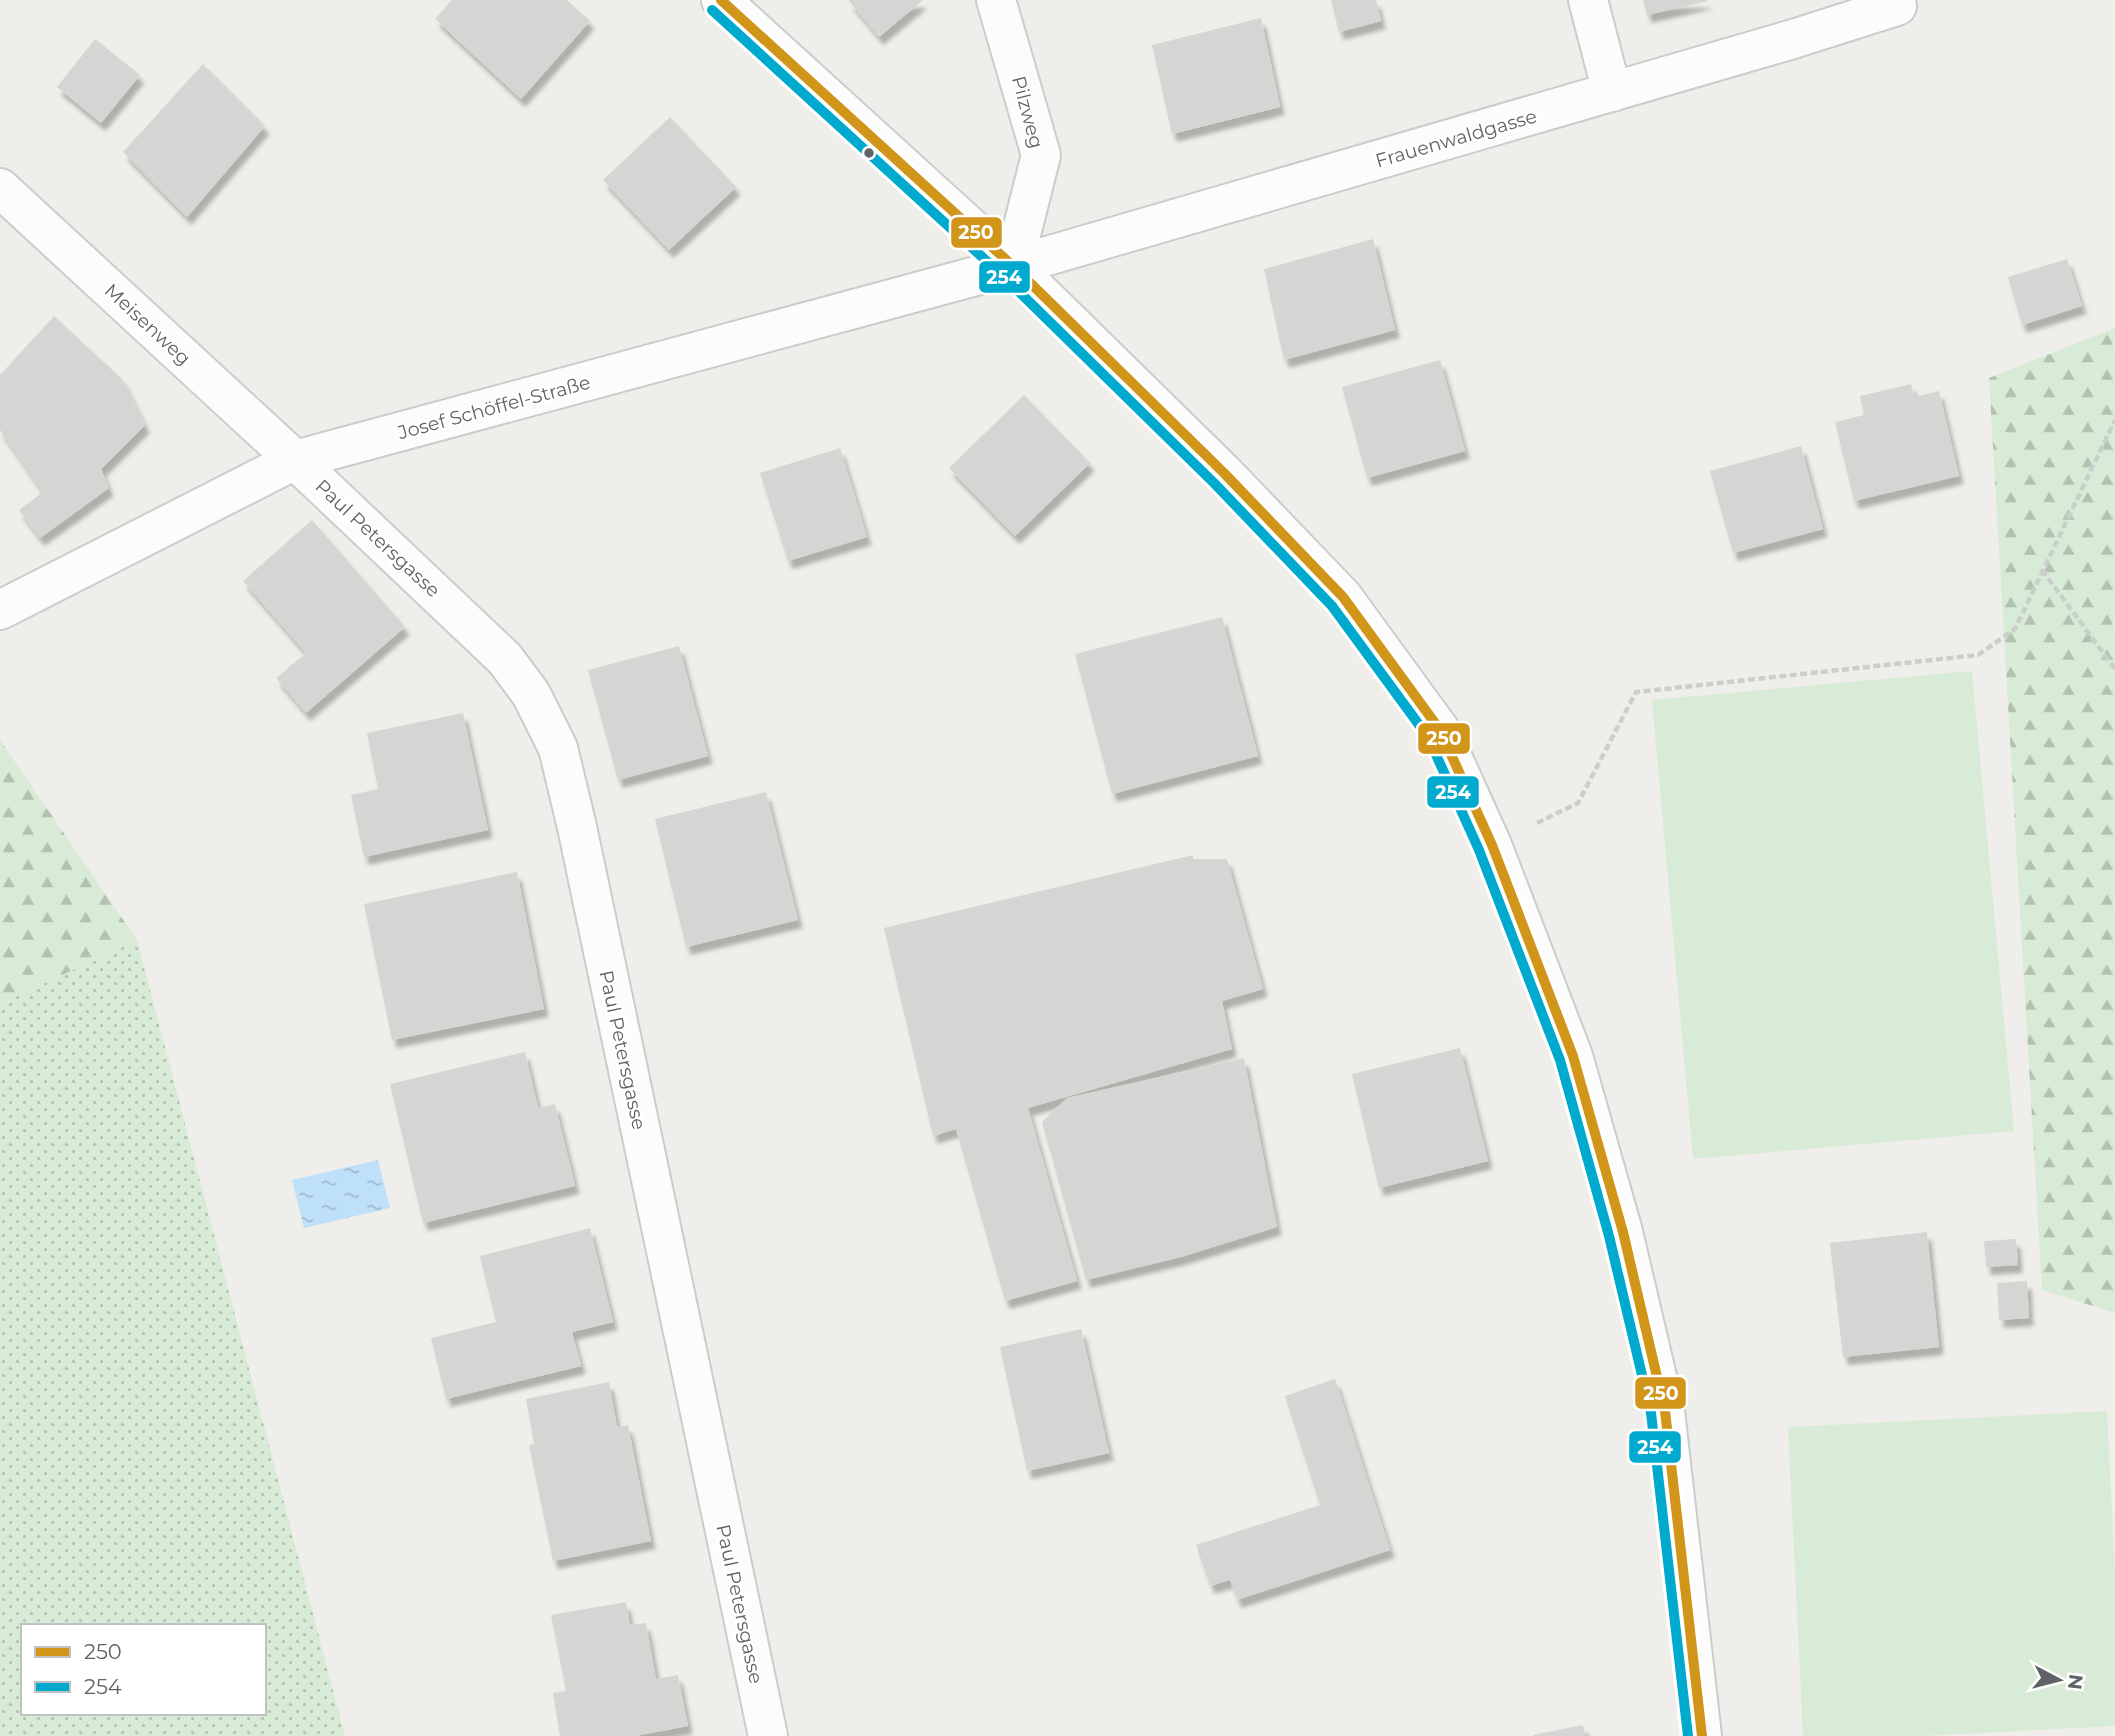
<svg xmlns="http://www.w3.org/2000/svg" width="2115" height="1736" viewBox="0 0 2115 1736" font-family="Montserrat,sans-serif">
<style>
.green{fill:url(#green-dots);fill-rule:evenodd}
.forest{fill:url(#forest-firs)}
.pitch{fill:#d8ebd6}
.water{fill:url(#water-ripples)}
.building{fill:#d6d5d3;filter:url(#shadow)}
.lines{fill:none;stroke-linecap:round;stroke-linejoin:round}
.minor-casing{stroke:#cbcccc;stroke-width:42}
.path{stroke:#cacfcc;stroke-width:4.5;stroke-dasharray:7 3.5;stroke-linecap:butt}
.minor{stroke:#fdfcfc;stroke-width:38}
.bus-1-casing{stroke:#fff;stroke-width:16}
.bus-2-casing{stroke:#fff;stroke-width:16}
.bus-1{stroke:#d1951a;stroke-width:10}
.bus-2{stroke:#00a9ce;stroke-width:10}
.bus-dot{fill:#5f6368;stroke:#fff;stroke-width:2.5}
.labels{text-anchor:middle;stroke-width:5;stroke-linejoin:round;paint-order:stroke}
.street-label{font-size:19px;fill:#5f6368;stroke:#fff}
.line-badge{stroke:#fff;stroke-width:2.5}
.badge-label{font-size:19px;text-anchor:middle;font-weight:bold;fill:#fff}
</style>
<defs>
<pattern id="green-dots" width="8" height="8" patternUnits="userSpaceOnUse" patternTransform="scale(1.75)"><rect width="8" height="8" fill="#d8ebd6"/><path d="M2 2h.1M6 6h.1" fill="none" stroke="#b2c2b1" stroke-width="1.8" stroke-linecap="round"/></pattern>
<pattern id="forest-firs" width="22" height="20" patternUnits="userSpaceOnUse" patternTransform="scale(1.75)"><rect width="22" height="20" fill="#d8ebd6"/><path d="M5 1l3.5 6h-7zM16 11l3.5 6h-7z" fill="#b2c2b1"/></pattern>
<pattern id="water-ripples" width="26" height="14" patternUnits="userSpaceOnUse" patternTransform="scale(1.75)"><rect width="26" height="14" fill="#bfe0f9"/><path d="M2 4q2-2 4 0t4 0M15 11q2-2 4 0t4 0" fill="none" stroke="#9eb9cd"/></pattern>
<filter id="shadow"><feDropShadow dx="4.5" dy="8" stdDeviation="2" flood-color="#0004"/></filter>
</defs>
<rect width="100%" height="100%" fill="#efeeea"/>
<path class="green" d="M137,940l208,796h-345v-732zM23,1626h241v87h-241z"/>
<g class="forest">
<polygon points="2115,328 2115,1313 2042,1290 1989,378"/>
<polygon points="0,740 137,940 0,1004"/>
</g>
<g class="pitch">
<polygon points="1972,671 2014,1131 1693,1159 1652,700"/>
<polygon points="2107,1411 2115,1573 2115,1726 1923,1736 1803,1736 1788,1427"/>
</g>
<polygon class="water" points="378,1160 390,1208 304,1228 292,1180"/>
<g class="building">
<polygon points="452,0 567,0 590,21 521,99 435,19"/>
<polygon points="850,0 923,0 879,37 849,1"/>
<polygon points="1331,0 1376,0 1381,21 1339,32"/>
<polygon points="1643,0 1707,0 1708,1 1647,15"/>
<polygon points="1261,18 1280,107 1172,134 1152,45"/>
<polygon points="95,39 140,75 101,123 57,87"/>
<polygon points="203,64 265,126 187,217 123,152"/>
<polygon points="670,117 736,187 669,250 603,180"/>
<polygon points="1373,239 1395,330 1284,360 1264,269"/>
<polygon points="2067,259 2082,306 2022,325 2008,277"/>
<polygon points="54,316 122,379 145,425 101,469 109,488 40,538 19,510 43,492 0,430 0,375"/>
<polygon points="1440,360 1465,451 1367,478 1342,387"/>
<polygon points="1911,384 1915,397 1939,391 1959,476 1854,501 1835,422 1864,415 1860,396"/>
<polygon points="1024,395 1090,463 1015,536 949,468"/>
<polygon points="1801,446 1823,529 1733,553 1710,471"/>
<polygon points="840,448 867,537 788,561 760,473"/>
<polygon points="312,520 405,627 306,713 276,678 306,653 243,581"/>
<polygon points="1222,617 1258,756 1112,794 1075,654"/>
<polygon points="679,646 708,756 618,780 588,670"/>
<polygon points="463,713 488,830 364,857 351,795 378,789 367,733"/>
<polygon points="766,792 798,920 686,947 655,819"/>
<polygon points="1193,855 1193,859 1227,859 1263,989 1222,1001 1232,1049 1028,1108 1077,1281 1005,1301 956,1129 933,1136 884,928"/>
<polygon points="517,872 544,1009 392,1040 364,904"/>
<polygon points="1460,1048 1488,1161 1379,1188 1352,1074"/>
<polygon points="525,1052 538,1108 555,1104 575,1186 423,1223 390,1084"/>
<polygon points="1244,1058 1277,1227 1181,1257 1086,1280 1042,1122 1067,1098"/>
<polygon points="590,1228 613,1322 572,1332 581,1366 446,1399 431,1338 496,1322 480,1256"/>
<polygon points="1927,1232 1939,1347 1843,1357 1830,1243"/>
<polygon points="2016,1239 2018,1265 1986,1267 1984,1241"/>
<polygon points="2027,1281 2029,1318 1999,1320 1997,1283"/>
<polygon points="1081,1329 1109,1453 1027,1471 1000,1347"/>
<polygon points="1335,1379 1390,1550 1237,1600 1230,1580 1210,1586 1196,1545 1320,1505 1285,1396"/>
<polygon points="609,1382 617,1427 628,1425 651,1541 553,1561 529,1445 534,1444 526,1399"/>
<polygon points="626,1602 630,1625 646,1623 656,1679 678,1675 688,1726 635,1736 560,1736 553,1693 566,1691 551,1615"/>
<polygon points="1583,1725 1585,1736 1533,1736 1533,1735"/>
</g>
<g class="lines">
<defs>
<g id="minor">
<polyline points="721,0 1013,266 1224,473 1343,597 1440,730 1492,845 1573,1056 1623,1232 1665,1411 1702,1736"/>
<polyline points="996,0 1041,155 1013,266"/>
<polyline points="1588,0 1612,92"/>
<polyline points="0,188 295,460 505,659 531,694 558,748 577,827 768,1736"/>
<polyline points="0,610 295,460 1013,266 1793,39 1897,6"/>
</g>
</defs>
<use href="#minor" class="minor-casing"/>
<g class="path">
<polyline points="2042,570 2115,669"/>
<polyline points="1537,823 1578,803 1636,692 1978,655 2015,629 2115,420"/>
</g>
<use href="#minor" class="minor"/>
<defs>
<polyline id="bus-1" points="721,0 1013,266 1224,473 1343,597 1440,730 1492,845 1573,1056 1623,1232 1665,1411 1702,1736"/>
<polyline id="bus-2" points="712,10 1003,276 1214,483 1332,606 1428,737 1479,850 1560,1060 1609,1236 1651,1413 1688,1736"/>
</defs>
<use href="#bus-1" class="bus-1-casing"/>
<use href="#bus-2" class="bus-2-casing"/>
<use href="#bus-1" class="bus-1"/>
<use href="#bus-2" class="bus-2"/>
</g>
<circle class="bus-dot" cx="869" cy="153" r="6"/>
<g class="labels">
<g class="street-label">
<text transform="translate(1028 112) rotate(75)" y="7">Pilzweg</text>
<text transform="translate(1456 138) rotate(-16)" y="7">Frauenwaldgasse</text>
<text transform="translate(148 324) rotate(43)" y="7">Meisenweg</text>
<text transform="translate(494 407) rotate(-15)" y="7">Josef Schöffel-Straße</text>
<text transform="translate(378 538) rotate(43)" y="7">Paul Petersgasse</text>
<text transform="translate(623 1050) rotate(78)" y="7">Paul Petersgasse</text>
<text transform="translate(740 1604) rotate(78)" y="7">Paul Petersgasse</text>
</g>
</g>
<g class="line-badge">
<rect x="950" y="216" width="53" height="33" rx="7" fill="#d1951a"/>
<rect x="978" y="260" width="53" height="34" rx="7" fill="#00a9ce"/>
<rect x="1417" y="722" width="54" height="33" rx="7" fill="#d1951a"/>
<rect x="1426" y="775" width="54" height="34" rx="7" fill="#00a9ce"/>
<rect x="1634" y="1376" width="53" height="34" rx="7" fill="#d1951a"/>
<rect x="1628" y="1430" width="54" height="34" rx="7" fill="#00a9ce"/>
</g>
<g class="badge-label">
<text x="976" y="239">250</text>
<text x="1004" y="284">254</text>
<text x="1444" y="745">250</text>
<text x="1453" y="799">254</text>
<text x="1661" y="1400">250</text>
<text x="1655" y="1454">254</text>
</g>
<rect x="21" y="1624" width="245" height="91" fill="#ffffff" stroke="#bfc1c3" stroke-width="2"/>
<rect x="35" y="1647" width="35" height="10" fill="#d1951a" stroke="#bfc1c3" stroke-width="2"/>
<text x="84" y="1659" font-size="21" fill="#5f6368">250</text>
<rect x="35" y="1682" width="35" height="10" fill="#00a9ce" stroke="#bfc1c3" stroke-width="2"/>
<text x="84" y="1694" font-size="21" fill="#5f6368">254</text>
<g transform="translate(2059 1680) rotate(97)" stroke="#ffffff" stroke-width="5" paint-order="stroke">
<path d="M0-5L12 26L0 18L-12 26Z" fill="#5f6368"/>
<text y="-10" font-size="19" font-weight="bold" text-anchor="middle" fill="#5f6368">N</text>
</g>
</svg>
